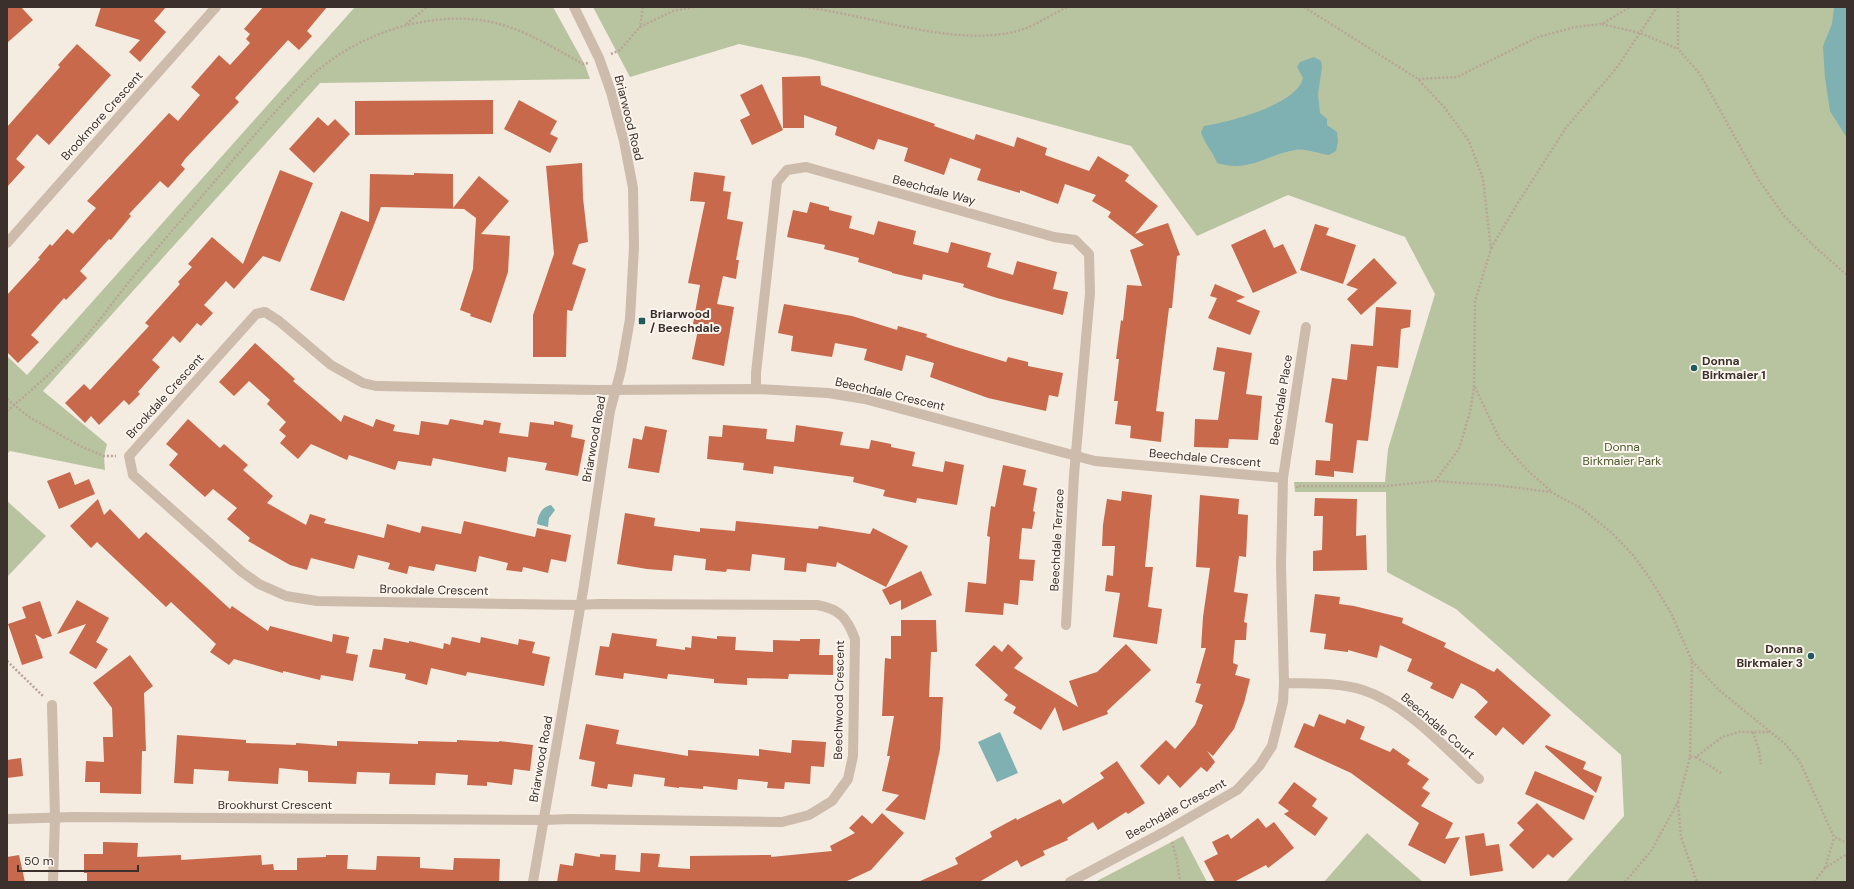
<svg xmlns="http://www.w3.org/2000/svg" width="1854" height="889" viewBox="0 0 1854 889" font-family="'DM Sans',sans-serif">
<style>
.green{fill:#b8c4a0}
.water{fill:#7fb0b2}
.building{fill:#c8694b}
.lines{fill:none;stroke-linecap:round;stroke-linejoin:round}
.path{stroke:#b9a596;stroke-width:2.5;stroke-dasharray:2 2;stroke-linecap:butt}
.minor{stroke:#cdbbac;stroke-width:10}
.tertiary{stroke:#cdbbac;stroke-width:10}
.poi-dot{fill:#1f5a5e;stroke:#fbf5ee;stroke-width:1.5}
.labels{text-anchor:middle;stroke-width:4;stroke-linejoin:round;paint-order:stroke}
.street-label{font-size:12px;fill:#3b302b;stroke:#fbf5ee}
.poi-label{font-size:12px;font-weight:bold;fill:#3b302b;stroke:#fbf5ee;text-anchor:start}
.park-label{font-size:12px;fill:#4a5a2e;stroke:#fbf5ee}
</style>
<rect width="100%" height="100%" fill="#f4ebe1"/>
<g class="green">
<polygon points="355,7 553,7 585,65 590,79 320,83 43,391 107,444 104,456 105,470 10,451 7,454 7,356 27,375"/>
<polygon points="593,7 1847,7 1847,882 1566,882 1624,816 1621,755 1456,609 1387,572 1386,492 1295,492 1294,482 1385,482 1388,449 1435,294 1405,237 1288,195 1197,236 1131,146 807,58 739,44 630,77"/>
<polygon points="7,501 46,536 7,577"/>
<polygon points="1367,833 1423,882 1324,882"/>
<polygon points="1183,836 1207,882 1095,882"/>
</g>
<g class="water">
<polygon points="1834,7 1847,7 1847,138 1830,111 1825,78 1823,46 1832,24"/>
<path d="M1314,57l7,4 1,6 -4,27 2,19 7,6v6l10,7 1,10 -2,9 -7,4c-10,-1 -24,-7 -34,-5 -30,5 -45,23 -78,13 -4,-11 -13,-20 -16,-31l3,-6c24,-4 93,-21 99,-48l-6,-11 3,-5z"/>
<path d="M551,505l4,5 -6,8 -1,9 -11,-3c1,-8 4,-17 14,-19z"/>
<polygon points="1000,732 1018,773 997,782 978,742"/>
</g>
<g class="building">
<polygon points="7,7 21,7 33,20 7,43"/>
<polygon points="101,7 166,7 154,21 166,32 140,62 129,52 140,40 95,26"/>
<polygon points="263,7 327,7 307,31 312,36 299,50 288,40 235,98 239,102 185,159 181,165 185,169 168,188 160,181 129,214 131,216 111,240 109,239 80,271 87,278 66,300 64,298 31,335 39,342 18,363 7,352 7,295 40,259 38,258 50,244 52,246 67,229 73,234 96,208 87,201 169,113 178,121 200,95 191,87 219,55 230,65 250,43 246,39 250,34 244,29"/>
<polygon points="77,44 111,75 49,145 37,134 16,159 25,167 7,187 7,127 60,67 58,65"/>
<polygon points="820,76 821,85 935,124 934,126 974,140 976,134 1014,147 1017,137 1047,148 1045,155 1089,171 1098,156 1129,175 1125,181 1158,206 1135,234 1168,223 1180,255 1177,256 1172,308 1169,308 1156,411 1164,412 1161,442 1130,438 1131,426 1115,424 1118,401 1114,401 1119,359 1116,359 1121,320 1123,321 1127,285 1142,286 1130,250 1144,245 1108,217 1111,212 1092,201 1096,195 1065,184 1058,204 1020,190 1020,193 977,180 981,169 950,158 944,175 904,161 908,148 878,139 874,150 835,135 837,127 804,115 804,128 783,128 782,77"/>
<polygon points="762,84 783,130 752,145 740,120 750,115 740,95"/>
<polygon points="493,100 493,134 355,135 355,101"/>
<polygon points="519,100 557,121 550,134 558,138 550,153 504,129"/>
<polygon points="318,117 328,126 335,119 350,134 314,173 289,149"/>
<polygon points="582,163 583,198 588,242 579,244 572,264 586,269 572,311 567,310 566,357 533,357 533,315 554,254 546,166"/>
<polygon points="280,170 313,183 280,262 263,256 234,289 226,281 204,305 213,313 201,326 197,323 180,343 173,336 152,360 160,367 138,392 140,394 129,405 124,400 99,425 91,416 85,423 65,403 84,384 90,390 149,326 145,323 180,284 178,282 192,267 188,264 212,237 243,264"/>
<polygon points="694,172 725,176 723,191 731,192 727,219 743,222 736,260 739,260 736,279 723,276 717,304 734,307 724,366 692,359 699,325 693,324 700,285 688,283 705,202 690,201"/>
<polygon points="414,173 453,174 453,208 479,176 509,201 481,234 510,236 508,272 491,323 470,316 471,314 460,310 473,269 476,218 464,209 381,207 344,301 310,290 341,211 369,222 370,174 414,175"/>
<polygon points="810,202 829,207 829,210 852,216 849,228 874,235 878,221 916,231 913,244 948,253 951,242 991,253 987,267 1013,275 1017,261 1057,272 1053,289 1068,292 1063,315 997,298 963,287 964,284 923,274 922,280 892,273 892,272 858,262 859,258 824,249 825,245 787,237 793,210 807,213"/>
<polygon points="1315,224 1329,228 1326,235 1356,245 1343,284 1300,270"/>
<polygon points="1265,229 1274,248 1283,244 1297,273 1253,293 1231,245"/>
<polygon points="1374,258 1397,283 1361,315 1347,299 1358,289 1346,285"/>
<polygon points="1215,284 1245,297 1236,301 1260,311 1250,335 1208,318 1217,298 1210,296"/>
<polygon points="784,304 852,316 897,330 898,326 927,334 926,337 956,347 1006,362 1008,357 1028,362 1028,366 1063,373 1058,397 1049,395 1046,411 988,398 930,377 934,363 906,355 902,371 864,360 867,349 835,343 832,357 791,351 793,336 778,333"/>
<polygon points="1376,307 1411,310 1410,327 1401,329 1398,368 1377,366 1368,441 1357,440 1353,473 1334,471 1334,477 1315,475 1316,460 1330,461 1333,424 1325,422 1332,378 1347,380 1351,344 1373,346"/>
<polygon points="255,343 295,379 293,381 341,422 344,415 373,427 376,419 395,425 393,431 419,435 421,421 448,425 450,419 483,425 484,420 501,423 499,433 528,437 530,422 554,425 554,421 573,425 571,437 585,440 578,476 545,470 547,463 508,457 506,472 433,458 431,466 398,461 395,470 349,455 347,460 311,444 298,459 280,443 286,436 279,430 286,422 267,404 270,400 249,381 234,396 219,382"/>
<polygon points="1217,347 1252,353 1246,394 1262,396 1258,440 1229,439 1228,448 1194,447 1195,419 1218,420 1225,372 1213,370"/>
<polygon points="188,419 220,448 224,444 248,465 243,470 273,496 267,503 306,525 310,514 326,519 324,523 384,538 387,524 420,533 422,526 461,534 464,521 535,537 537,528 571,535 566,562 551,559 548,573 523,567 522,572 506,570 508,563 479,556 476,572 436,564 434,571 409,566 407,574 388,569 390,563 358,555 354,569 311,558 307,570 290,565 248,541 250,538 227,519 237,508 213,489 205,497 169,465 178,454 166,444"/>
<polygon points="723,425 767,429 766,439 794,442 796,425 843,432 840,445 869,449 871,440 891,444 891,447 915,452 912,466 943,472 945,461 964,465 957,505 917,498 916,503 883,496 885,490 853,482 854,477 774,466 773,474 743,470 744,463 707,459 709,436 722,437"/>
<polygon points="645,426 667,430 659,473 628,468 633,438 642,440"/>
<polygon points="1003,465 1026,470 1023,485 1037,488 1033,511 1035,512 1032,529 1022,528 1019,559 1035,560 1033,581 1020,580 1018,605 1004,603 1003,615 965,612 968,582 986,584 990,537 987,536 991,506 995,507"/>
<polygon points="70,472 75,485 89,479 95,494 59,509 47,481"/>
<polygon points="1122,491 1152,495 1145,567 1153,567 1148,607 1162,609 1157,644 1113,637 1120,593 1105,591 1107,575 1113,576 1115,546 1102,546 1103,525 1107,499 1121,501"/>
<polygon points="1200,495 1239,499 1238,514 1248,515 1246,557 1239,556 1234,592 1248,594 1244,622 1247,623 1246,640 1235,640 1233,663 1238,665 1235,675 1250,679 1244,703 1234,729 1213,756 1207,751 1215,762 1207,772 1201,767 1180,788 1168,775 1159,785 1140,766 1166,740 1175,749 1195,725 1203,705 1195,702 1201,684 1196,683 1206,648 1201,648 1203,617 1210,568 1196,567"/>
<polygon points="1315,498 1357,499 1356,536 1366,535 1367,570 1313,571 1313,551 1322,550 1323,516 1314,516"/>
<polygon points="98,499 104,515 110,509 139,539 146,532 230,609 232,606 268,631 270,626 332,642 333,634 349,637 346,653 358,655 353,681 321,675 320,680 283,671 283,673 234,659 229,665 210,652 216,644 171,602 166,607 97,542 91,548 70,526"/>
<polygon points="625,513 655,518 654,526 700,532 700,528 735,531 736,521 818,529 819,526 870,534 873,528 908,546 886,587 837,562 836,567 807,563 806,572 784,570 785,558 752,554 750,571 727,569 726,572 705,570 706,559 674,555 672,571 647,569 617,564"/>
<polygon points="921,571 932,595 901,610 901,600 890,605 882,590"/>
<polygon points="1315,594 1340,597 1339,604 1354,606 1403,618 1402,623 1446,643 1444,647 1494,672 1497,668 1551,715 1523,745 1503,727 1496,736 1474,717 1488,702 1475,690 1461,683 1453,699 1430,688 1433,683 1407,671 1412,659 1380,645 1377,658 1348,650 1348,652 1324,649 1326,634 1310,632"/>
<polygon points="77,600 109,618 96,642 108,649 96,669 69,653 86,624 57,634"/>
<polygon points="40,601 52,636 43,639 35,634 43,658 22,665 8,624 26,618 22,607"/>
<polygon points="901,620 936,620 937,652 931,652 929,697 943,697 940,749 925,820 885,810 899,795 882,791 890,756 887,756 894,716 882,716 885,658 891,659 891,636 901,636"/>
<polygon points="612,633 657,639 656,646 685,650 685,647 691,648 692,636 717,639 717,636 736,637 735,650 773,652 773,640 800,641 800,639 820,639 819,655 833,655 833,675 789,674 788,679 747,678 747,685 714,683 714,679 668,674 667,679 624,673 623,679 595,675 600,646 609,647"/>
<polygon points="452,637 480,643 481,637 518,645 519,639 535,642 532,653 550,657 544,686 467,672 466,676 431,668 427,685 405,679 406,674 369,667 373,649 382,650 384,638 409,643 409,641 443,649 444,643 450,645"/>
<polygon points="1008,644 1023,658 1014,668 1078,707 1069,681 1097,672 1126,644 1151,670 1107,711 1108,714 1063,731 1055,707 1041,730 1013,713 1016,707 1004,700 1008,695 975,665 994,645 1002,652"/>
<polygon points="130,655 153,686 144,693 146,751 142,751 141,794 100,793 100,782 85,782 86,761 104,762 103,737 113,737 112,708 93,683"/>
<polygon points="1319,714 1345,724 1347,719 1365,727 1360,739 1390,752 1393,748 1410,760 1407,764 1429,779 1422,788 1430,793 1421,806 1453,823 1445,839 1460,837 1445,864 1408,845 1419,823 1351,773 1294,747 1304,723 1314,727"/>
<polygon points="586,724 619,730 616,744 688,756 688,750 759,756 759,749 791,753 792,740 826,742 824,767 811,766 810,784 785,782 784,789 767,788 768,782 738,779 737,790 703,786 703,789 679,787 679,788 664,786 665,778 634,774 632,787 608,784 607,789 591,786 595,762 579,759"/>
<polygon points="177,735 246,740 246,743 296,745 296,743 337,746 337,741 418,744 418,741 457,742 457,740 499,742 499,741 533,745 530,771 514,769 512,785 487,782 487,786 467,785 468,775 436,773 435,785 389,784 390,773 357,772 356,784 308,782 308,771 279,768 278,784 228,781 229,771 194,769 193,784 174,783"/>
<polygon points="1546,745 1586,762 1583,769 1602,777 1596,793 1545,747"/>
<polygon points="21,758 23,776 7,778 7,760"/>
<polygon points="1117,761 1145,803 1128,814 1126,812 1098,830 1093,822 1067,838 1068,840 1043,851 1045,855 1021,867 1017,860 979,882 918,882 958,864 955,858 992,837 990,832 1016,818 1017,820 1060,799 1063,804 1104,778 1100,773"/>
<polygon points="1535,771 1594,796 1584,820 1525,794"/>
<polygon points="1294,782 1317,799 1312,806 1328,818 1315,836 1284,814 1289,811 1278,803"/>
<polygon points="1537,803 1573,839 1553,858 1548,854 1533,869 1509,845 1524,830 1517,823"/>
<polygon points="882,813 904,833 871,870 845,882 557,882 560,864 573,866 575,853 600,857 600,854 616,855 615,870 640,872 641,853 660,854 658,867 690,869 690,856 771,855 771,857 832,851 830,846 855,833 849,828 862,815 872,824"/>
<polygon points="1258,818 1266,828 1274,822 1294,848 1268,868 1266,865 1234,882 1215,882 1204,861 1218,854 1212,842 1228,834 1231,839"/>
<polygon points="1484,833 1486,846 1499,844 1503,871 1470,876 1465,836"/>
<polygon points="103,842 138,843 137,857 181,855 181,860 261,855 262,865 273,864 274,870 297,870 297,858 326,857 326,855 348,855 347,869 376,870 377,856 420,857 420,868 453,870 454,858 500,859 499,882 87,882 87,873 84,873 84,854 103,854"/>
<polygon points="19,855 25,882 7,882 7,857"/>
</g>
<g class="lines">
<g class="path">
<polyline points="643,7 640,27 673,11 693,7"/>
<path d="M801,7c67,6 163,46 228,20 13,-6 26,-14 38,-20"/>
<polyline points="1304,7 1418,79"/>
<polyline points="1678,7 1678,49 1700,74 1758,179 1785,217 1814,246 1847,275"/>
<polyline points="406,24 427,7"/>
<polyline points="1602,24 1640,33 1678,49"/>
<polyline points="611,54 620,50 640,27"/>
<polyline points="1491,248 1516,206 1565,129 1618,66 1657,7"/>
<polyline points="1475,387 1499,438 1527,470 1551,491"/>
<polyline points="7,399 29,417 80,446 104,456 116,456"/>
<path d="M7,411c23,-19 46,-40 67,-61 21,-22 39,-49 59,-73 33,-40 67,-78 100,-117 30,-34 66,-79 104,-104 41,-27 93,-42 143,-36 38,5 70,26 103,44l5,-1"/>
<polyline points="1435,481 1459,449 1470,412 1474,387 1475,301 1491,249 1483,179 1469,141 1444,107 1418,79 1457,77 1538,37 1575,27 1602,24 1630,7"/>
<polyline points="1297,488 1297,486 1386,486 1435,481 1495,485 1551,492 1581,508 1612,533 1633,555 1649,577 1671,613 1692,661 1690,757 1678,802 1651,851 1625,882"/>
<polyline points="7,661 44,697"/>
<polyline points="1692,661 1719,690 1784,743 1799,760 1834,837 1847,843"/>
<polyline points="1753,732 1759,750 1761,764"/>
<polyline points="1690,757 1696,757 1722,737 1739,732 1770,732"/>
<polyline points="1696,757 1721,773"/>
<polyline points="1678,802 1681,837 1697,882"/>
<polyline points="1172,842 1177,860 1180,882"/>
<polyline points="1825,868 1834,838"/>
<polyline points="1814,882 1825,868 1847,854"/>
</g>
<g class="minor">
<polyline points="7,243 216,7"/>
<polyline points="756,389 756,373 777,182 787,170 806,167 1054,237 1075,240 1089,254 1090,293 1074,475 1066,625"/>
<polyline points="1283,478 1306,327"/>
<path d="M1284,683c26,1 54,-1 79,7 45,15 82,58 116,89"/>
<polyline points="52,705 55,817 53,882"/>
<path d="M7,819l67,-2 469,3 28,-1 211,3 27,-7 23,-14 16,-22 5,-23 2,-117c-8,-21 -15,-30 -38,-34l-219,-1 -18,1 -263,-4 -31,-5 -27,-12 -17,-12 -109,-97 -4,-19 127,-142 9,-2 14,9 52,44 32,18 13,3 222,4 158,-1 72,4 37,6 230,62 188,17 -2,87 3,118 -1,19 -11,44 -12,19 -23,25 -71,41 -96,51"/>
</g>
<polyline class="tertiary" points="533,882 584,585 610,411 621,370 630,319 634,247 633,188 624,141 611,92 599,58 574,7"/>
</g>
<g class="poi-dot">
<rect x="638" y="317" width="8" height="8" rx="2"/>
<circle cx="1694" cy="368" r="4"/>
<circle cx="1811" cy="656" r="4"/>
</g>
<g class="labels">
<g class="street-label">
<text transform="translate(102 116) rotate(-48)" y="4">Brookmore Crescent</text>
<text transform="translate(629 118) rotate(76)" y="4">Briarwood Road</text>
<text transform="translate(934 190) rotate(15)" y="4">Beechdale Way</text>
<text transform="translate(890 394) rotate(13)" y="4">Beechdale Crescent</text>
<text transform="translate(165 396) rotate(-48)" y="4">Brookdale Crescent</text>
<text transform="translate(1281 400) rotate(-81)" y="4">Beechdale Place</text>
<text transform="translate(594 439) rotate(-80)" y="4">Briarwood Road</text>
<text transform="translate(1205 458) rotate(5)" y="4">Beechdale Crescent</text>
<text transform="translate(1057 540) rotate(-87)" y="4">Beechdale Terrace</text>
<text transform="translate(434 590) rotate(1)" y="4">Brookdale Crescent</text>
<text transform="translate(839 700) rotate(-89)" y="4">Beechwood Crescent</text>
<text transform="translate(1438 726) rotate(41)" y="4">Beechdale Court</text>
<text transform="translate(541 759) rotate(-80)" y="4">Briarwood Road</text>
<text x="275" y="809">Brookhurst Crescent</text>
<text transform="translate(1176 809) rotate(-29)" y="4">Beechdale Crescent</text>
</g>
<g class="poi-label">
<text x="650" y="318">Briarwood<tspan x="650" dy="14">/ Beechdale</tspan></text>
<text x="1702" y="365">Donna<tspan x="1702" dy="14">Birkmaier 1</tspan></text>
<text x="1803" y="653" text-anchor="end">Donna<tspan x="1803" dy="14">Birkmaier 3</tspan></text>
</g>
<g class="park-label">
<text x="1622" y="451">Donna<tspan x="1622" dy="14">Birkmaier Park</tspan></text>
</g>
</g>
<rect width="1854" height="889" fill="none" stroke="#3b302b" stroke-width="16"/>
<path d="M18 865v6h120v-6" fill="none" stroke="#3b302b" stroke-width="2"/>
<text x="24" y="865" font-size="12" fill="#3b302b" stroke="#fbf5ee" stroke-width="3" paint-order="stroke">50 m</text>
</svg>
